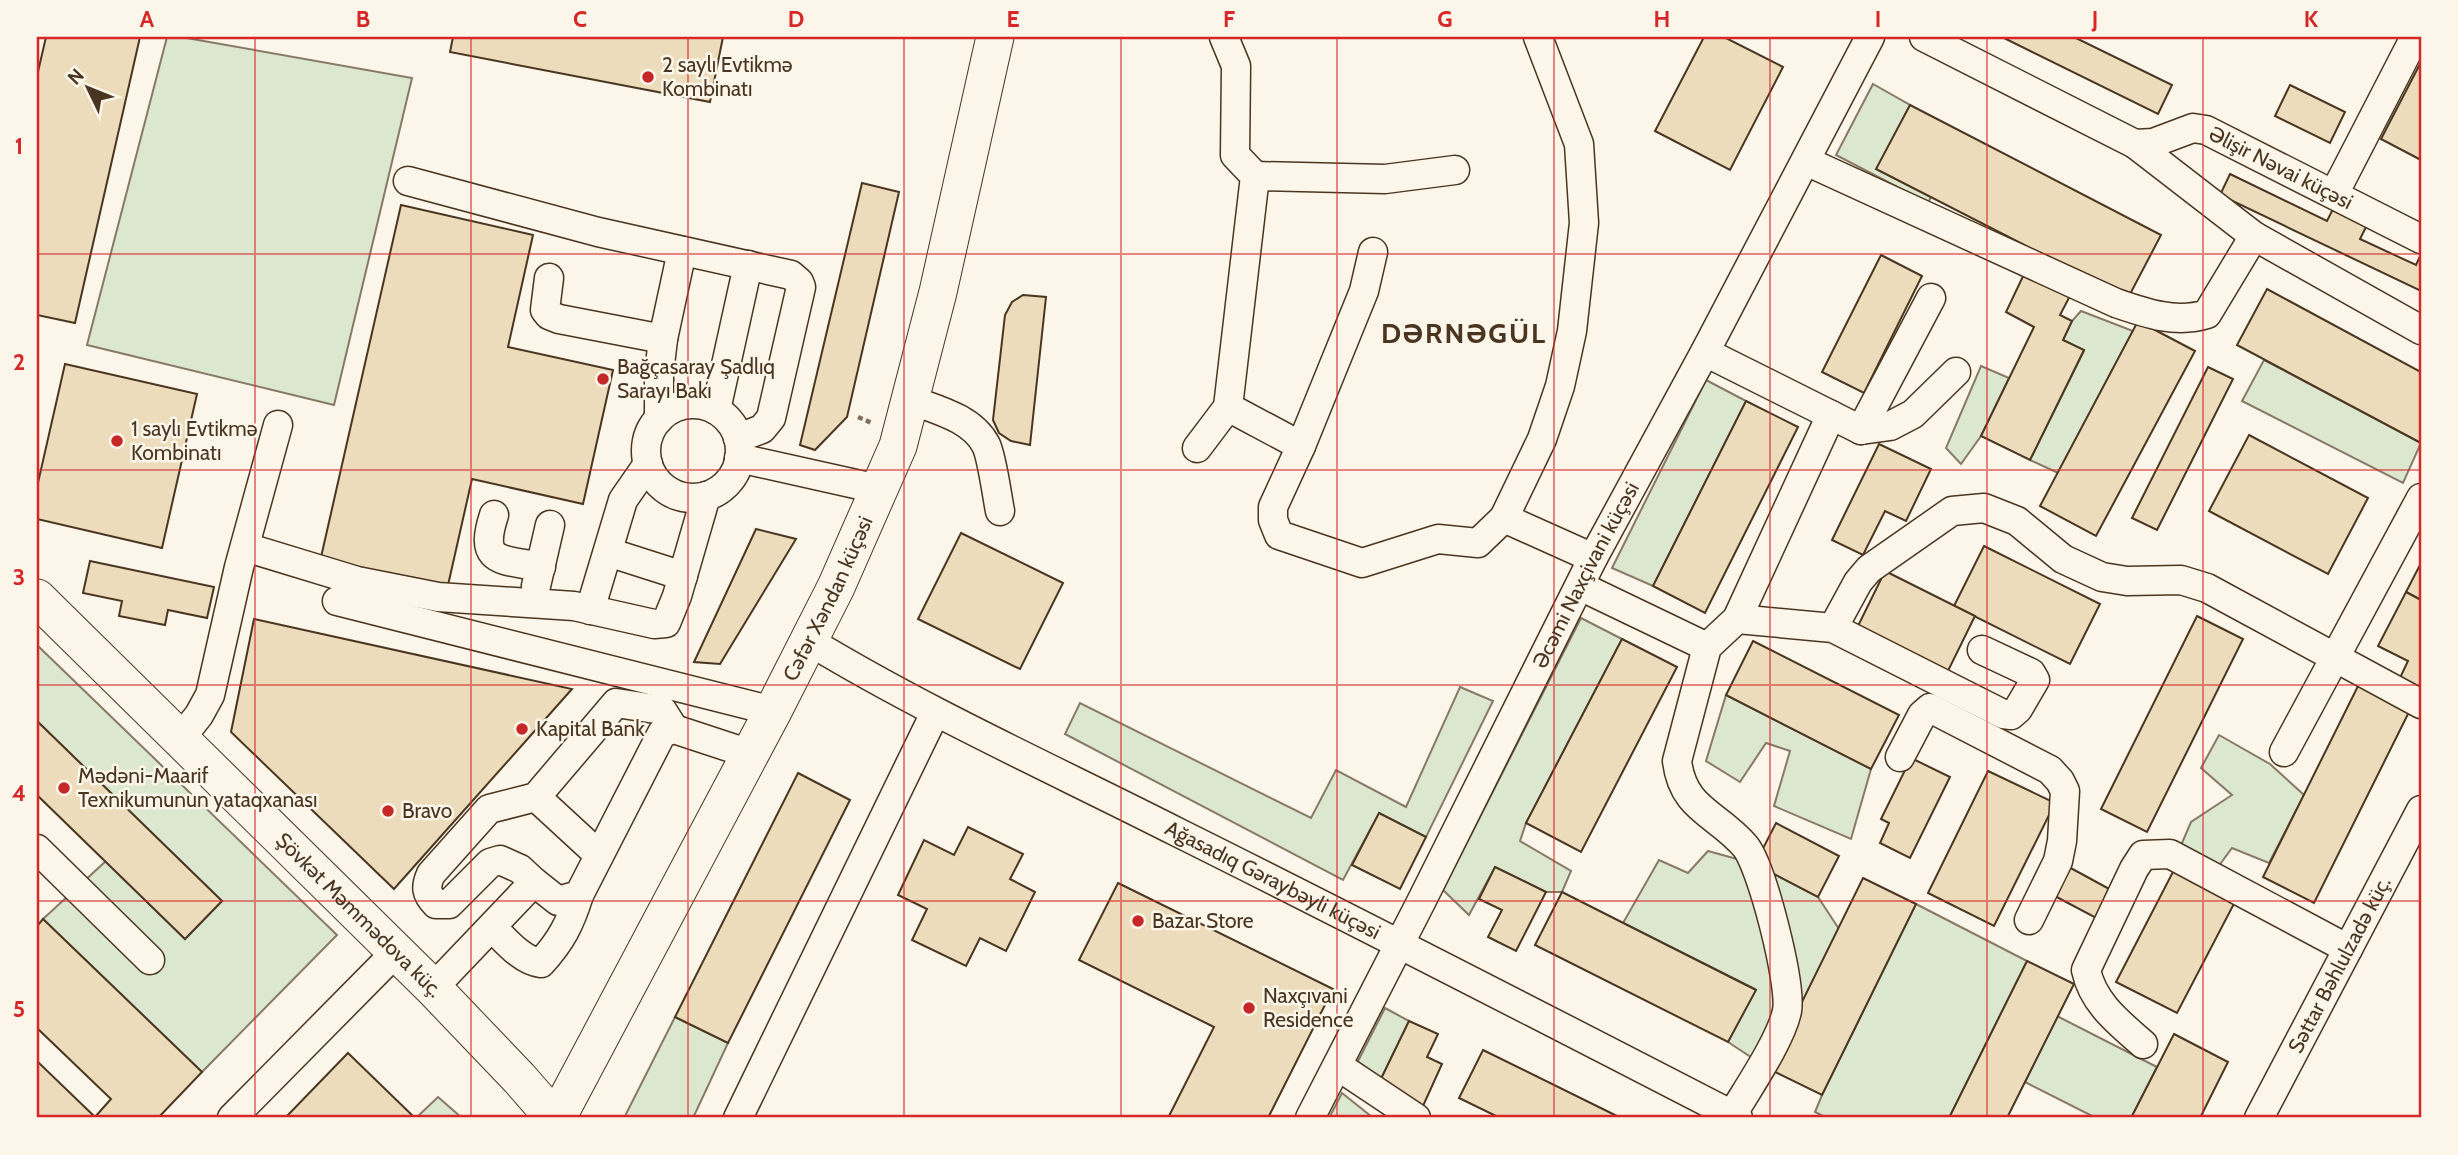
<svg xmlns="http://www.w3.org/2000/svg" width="2458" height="1155" viewBox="0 0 2458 1155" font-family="Cabin,sans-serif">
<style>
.green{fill:#dce7d0;stroke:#887966;stroke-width:2}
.building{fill:#ecdcbc;stroke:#4a3520;stroke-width:2}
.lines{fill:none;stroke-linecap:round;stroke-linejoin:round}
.minor-casing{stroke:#4a3520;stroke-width:31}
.major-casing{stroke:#4a3520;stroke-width:39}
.path{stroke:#7f6f5c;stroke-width:4.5;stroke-dasharray:5 3.5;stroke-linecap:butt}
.minor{stroke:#fbf6e9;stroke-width:28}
.major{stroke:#fbf6e9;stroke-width:37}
.grid{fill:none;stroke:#d62828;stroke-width:2;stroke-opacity:0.55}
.poi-dot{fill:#c62828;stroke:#fbf6e9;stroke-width:2.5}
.labels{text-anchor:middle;stroke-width:5;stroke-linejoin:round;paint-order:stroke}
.poi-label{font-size:21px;fill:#4a3520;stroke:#fbf6e9;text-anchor:start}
.street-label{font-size:21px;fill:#4a3520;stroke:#fbf6e9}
.district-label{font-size:28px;font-weight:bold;letter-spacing:2px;fill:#4a3520;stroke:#fbf6e9}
.neatline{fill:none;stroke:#d62828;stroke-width:2.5}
.grid-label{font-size:23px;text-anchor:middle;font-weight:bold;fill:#d62828}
</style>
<rect width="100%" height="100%" fill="#fbf6e9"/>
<g class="green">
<polygon points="167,37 181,37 412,78 334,405 87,345"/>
<polygon points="1873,84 1910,105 1877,169 1931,197 1928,203 1836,155"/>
<polygon points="2081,311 2133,331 2058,473 2030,460 2084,351 2063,340 2072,321"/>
<polygon points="2264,360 2421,443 2403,483 2242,401"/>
<polygon points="1981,366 2009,378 1981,436 1961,464 1946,448"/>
<polygon points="1706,380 1746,401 1653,586 1612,568"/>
<polygon points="1581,618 1622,639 1526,823 1520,841 1571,871 1562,892 1546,892 1495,867 1469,915 1443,890"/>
<polygon points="37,645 337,935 202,1072 43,919 106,861 185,939 222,901 37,721"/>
<polygon points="1460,687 1493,701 1426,837 1379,813 1343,880 1065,734 1080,703 1311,818 1336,770 1406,807"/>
<polygon points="1726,695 1871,769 1851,839 1774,806 1790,751 1766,743 1740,782 1706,761"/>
<polygon points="2219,735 2270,764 2304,795 2269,863 2232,848 2218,867 2179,850 2191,822 2232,795 2201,768"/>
<polygon points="1708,851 1755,864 1818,897 1839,929 1769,1069 1728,1042 1755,989 1623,923 1659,860 1688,873"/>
<polygon points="1916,904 2027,961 1949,1118 1827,1118 1815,1112 1822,1095"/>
<polygon points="1385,1008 1409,1021 1378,1085 1354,1069"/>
<polygon points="2057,1016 2157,1067 2131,1118 2096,1118 2025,1082"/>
<polygon points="675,1017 728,1043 693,1118 624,1118"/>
<polygon points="1342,1093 1372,1117 1372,1118 1329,1118"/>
<polygon points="438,1097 462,1118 416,1118"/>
</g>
<g class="building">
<polygon points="46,37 140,37 75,323 37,315 37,76"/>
<polygon points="453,37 723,37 710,102 450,52"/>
<polygon points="1704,37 1724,37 1783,67 1730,170 1655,131"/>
<polygon points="2002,37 2074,37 2172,85 2158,114"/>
<polygon points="2421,62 2421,160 2381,139"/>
<polygon points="2290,85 2345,112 2330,143 2275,116"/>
<polygon points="1910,105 2161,235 2128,298 1876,169"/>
<polygon points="2230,174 2327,221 2334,207 2368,223 2360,239 2416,265 2421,254 2421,291 2220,195"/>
<polygon points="862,183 899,192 847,417 815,450 800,445"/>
<polygon points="401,205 533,235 508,347 613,370 583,504 472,479 446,594 319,566"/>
<polygon points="1881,255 1922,276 1864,393 1822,372"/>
<polygon points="2025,272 2071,294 2060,315 2072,321 2063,340 2084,350 2030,460 1981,436 2034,327 2006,312"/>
<polygon points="2267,289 2421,372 2421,443 2237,345"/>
<polygon points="1023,295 1046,297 1030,445 1011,441 999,433 993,420 1005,315 1012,302"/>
<polygon points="2138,321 2195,351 2096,536 2040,506"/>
<polygon points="65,364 197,394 162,548 37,519 37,487"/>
<polygon points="2208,367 2233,379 2157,530 2132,518"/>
<polygon points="1746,401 1798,427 1705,613 1653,586"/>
<polygon points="2249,435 2368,498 2328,574 2209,511"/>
<polygon points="1879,444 1931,469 1906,521 1885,511 1863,555 1832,540"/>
<polygon points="756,529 796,539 720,664 694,662"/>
<polygon points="961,533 1063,583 1020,669 918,619"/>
<polygon points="1984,546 2100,604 2070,664 1954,606"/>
<polygon points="90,561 214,587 207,618 168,610 165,625 119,616 122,601 83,593"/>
<polygon points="2421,563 2421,600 2406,592"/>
<polygon points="1885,571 1975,616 1946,675 1856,630"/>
<polygon points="2406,592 2421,600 2421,691 2399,680 2408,661 2378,646"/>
<polygon points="2197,616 2243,639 2147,832 2101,809"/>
<polygon points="254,619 572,689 394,889 231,732"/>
<polygon points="1622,639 1677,667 1581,852 1526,823"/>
<polygon points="1753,641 1899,715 1871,769 1726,695"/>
<polygon points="2359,684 2410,710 2314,903 2263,877"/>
<polygon points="37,721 222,901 185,939 37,795"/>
<polygon points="1911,758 1950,777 1910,858 1880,843 1889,823 1881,819"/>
<polygon points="1988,771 2055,803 1994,926 1928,893"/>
<polygon points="798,773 850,800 728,1043 675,1017"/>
<polygon points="1379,813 1426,837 1400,889 1352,865"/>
<polygon points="1776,823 1839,856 1818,897 1755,864"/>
<polygon points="968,827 1023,854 1010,879 1035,892 1006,951 980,938 966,966 912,940 927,909 898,895 924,840 954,855"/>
<polygon points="2067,866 2113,891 2098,919 2051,894"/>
<polygon points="2176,866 2237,898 2177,1013 2116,982"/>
<polygon points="1495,867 1546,892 1516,951 1488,937 1502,910 1479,899"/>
<polygon points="1863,878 1916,904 1822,1095 1769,1069"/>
<polygon points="1118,883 1333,989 1268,1118 1168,1118 1214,1027 1079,960"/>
<polygon points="1562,892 1756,990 1728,1042 1535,945"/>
<polygon points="43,919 202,1072 158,1118 37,1118 37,1061 95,1117 111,1099 37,1028 37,926"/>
<polygon points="2027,961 2074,984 2007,1118 1949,1118"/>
<polygon points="1409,1021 1438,1034 1427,1057 1442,1064 1423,1106 1378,1085"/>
<polygon points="2174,1034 2228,1062 2200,1118 2131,1118"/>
<polygon points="1483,1050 1621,1118 1500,1118 1459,1098"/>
<polygon points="348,1053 415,1118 285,1118"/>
</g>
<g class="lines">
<defs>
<g id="minor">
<polyline points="1924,37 2135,144 2254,236 2421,330"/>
<path id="s1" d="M2135,144l18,-1 40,-15 13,2 215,109"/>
<path d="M1806,161l310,142c29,10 60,21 91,11l47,-78"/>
<polyline points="1255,176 1385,179 1455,170"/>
<polyline points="408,181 598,232 791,275 799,282 801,287 771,418 762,429 738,438"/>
<polyline points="2334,194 2415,37"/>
<polyline points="1373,252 1364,291 1301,446 1273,507 1273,520 1279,535 1362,563 1438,539 1478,543 1504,518 1593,558"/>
<polyline points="549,278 545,310 549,315 559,319 663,339"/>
<polyline points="1705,352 1861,430 1890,426 1913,414 1956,372"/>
<path d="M911,400c26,10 61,18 75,45 6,12 11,51 14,66"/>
<circle cx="693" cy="451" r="47"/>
<polyline points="1228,407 1301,446"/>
<polyline points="716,410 748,265"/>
<polyline points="659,419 659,373 663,339 682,251"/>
<polyline points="1861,430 1931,298"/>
<polyline points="1197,448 1228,407 1255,176 1235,155 1236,66 1224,37"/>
<polyline points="739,458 878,489"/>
<path d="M494,515c-16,49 7,44 47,52"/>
<polyline points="1504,518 1542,439 1560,386 1572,331 1584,223 1579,144 1538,37"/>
<polyline points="245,547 357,581 438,597 574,606 654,624 666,623 677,596 706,496"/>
<polyline points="608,552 683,576"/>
<polyline points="536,586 550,525"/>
<polyline points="1580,586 1707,647"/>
<polyline points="337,601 773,711"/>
<polyline points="590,610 623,500 648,464"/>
<polyline points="1737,619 1833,628 2003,714 2011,715 2018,709 2035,680 2031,673 1982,650"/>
<polyline points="1833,628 1858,582 1869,569 1952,511 1984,508 2017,521 2063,559 2102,577 2127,581 2181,580 2207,588 2421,704"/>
<path id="s2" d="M809,641c119,72 246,129 370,192 187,93 373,189 559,285"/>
<polyline points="180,739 199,715 210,695 239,567 278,425"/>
<polyline points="2284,752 2421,498"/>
<polyline points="1900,757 1922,715 1930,708 2050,770 2060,781 2065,791 2062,841 2058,861 2029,920"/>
<polyline points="536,797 599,855"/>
<polyline points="37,849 150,960"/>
<path d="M534,882l-14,-13 -20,-9 -10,3 -41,41h-13c-10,-10 -11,-17 -5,-30l58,-65 47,-12 80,-94 46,7 12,19"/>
<path d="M492,927c13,13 30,34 49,36 20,-22 29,-39 38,-68"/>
<polyline points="433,988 534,882 558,901 579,895 662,733 674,729 750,754"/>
<path d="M2143,1044c-25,-22 -50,-41 -57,-74l48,-101 9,-14 27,-1 178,95"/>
<polyline points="1338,1066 1416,1118"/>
<path d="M1732,1115c16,-27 49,-75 55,-104 5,-26 -25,-145 -42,-165 -28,-33 -62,-36 -68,-85l30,-114 30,-28 94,-204"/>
<polyline points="232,1118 396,952"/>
<polyline points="738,1118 935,713"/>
<path id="s3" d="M1310,1118l111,-216 172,-344 112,-206 165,-315"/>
<path id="s4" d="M2259,1118l162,-308"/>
</g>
<g id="major">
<path id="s5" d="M37,598l396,390 86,90 35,40"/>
<path id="s6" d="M557,1118l216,-407 63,-124 62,-141 40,-154 57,-255"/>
</g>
</defs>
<use href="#minor" class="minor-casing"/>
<use href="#major" class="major-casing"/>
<polyline class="path" points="858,417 872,423"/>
<use href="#minor" class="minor"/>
<use href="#major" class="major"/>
</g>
<path class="grid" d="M255,37v1081M471,37v1081M688,37v1081M904,37v1081M1121,37v1081M1337,37v1081M1554,37v1081M1770,37v1081M1987,37v1081M2203,37v1081M37,254h2384M37,470h2384M37,685h2384M37,901h2384"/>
<g class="poi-dot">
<circle cx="648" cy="77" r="7"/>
<circle cx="603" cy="379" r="7"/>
<circle cx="117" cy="441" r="7"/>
<circle cx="522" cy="729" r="7"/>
<circle cx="64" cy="788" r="7"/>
<circle cx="388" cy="811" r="7"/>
<circle cx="1138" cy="921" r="7"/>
<circle cx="1249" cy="1008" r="7"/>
</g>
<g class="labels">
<g class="poi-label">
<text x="662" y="72">2 saylı Evtikmə<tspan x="662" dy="24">Kombinatı</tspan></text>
<text x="617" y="374">Bağçasaray Şadlıq<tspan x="617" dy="24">Sarayı Bakı</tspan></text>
<text x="131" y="436">1 saylı Evtikmə<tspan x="131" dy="24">Kombinatı</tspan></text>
<text x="536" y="736">Kapital Bank</text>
<text x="78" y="783">Mədəni-Maarif<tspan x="78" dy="24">Texnikumunun yataqxanası</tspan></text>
<text x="402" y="818">Bravo</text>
<text x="1152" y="928">Bazar Store</text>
<text x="1263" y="1003">Naxçıvani<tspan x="1263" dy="24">Residence</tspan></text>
</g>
<g class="street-label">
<text dy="7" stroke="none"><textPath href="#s1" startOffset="158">Əlişir Nəvai küçəsi</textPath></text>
<text dy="7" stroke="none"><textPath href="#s3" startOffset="609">Əcəmi Naxçivani küçəsi</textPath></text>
<text dy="7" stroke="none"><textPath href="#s6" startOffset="586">Cəfər Xəndan küçəsi</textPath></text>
<text dy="7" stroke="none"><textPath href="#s2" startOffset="522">Ağasadıq Gəraybəyli küçəsi</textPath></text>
<text dy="7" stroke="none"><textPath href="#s5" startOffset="452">Şövkət Məmmədova küç.</textPath></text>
<text dy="7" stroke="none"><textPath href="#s4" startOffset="173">Səttar Bəhlulzadə küç.</textPath></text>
</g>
<g class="district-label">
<text x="1464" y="343">DƏRNƏGÜL</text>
</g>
</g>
<rect width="2458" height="1155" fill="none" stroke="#fbf6e9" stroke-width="77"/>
<g transform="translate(88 88) rotate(313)" stroke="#fbf6e9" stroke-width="5" paint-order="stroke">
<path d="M0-5L12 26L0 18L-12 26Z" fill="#4a3520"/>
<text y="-10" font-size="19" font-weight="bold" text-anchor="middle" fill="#4a3520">N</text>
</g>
<rect x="38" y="38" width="2382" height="1078" class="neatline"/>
<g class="grid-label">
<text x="147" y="27">A</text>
<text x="363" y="27">B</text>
<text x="580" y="27">C</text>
<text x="796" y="27">D</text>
<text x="1013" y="27">E</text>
<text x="1229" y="27">F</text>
<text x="1445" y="27">G</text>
<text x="1662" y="27">H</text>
<text x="1878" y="27">I</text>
<text x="2095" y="27">J</text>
<text x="2311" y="27">K</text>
<text x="19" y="154">1</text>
<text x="19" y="370">2</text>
<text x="19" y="585">3</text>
<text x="19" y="801">4</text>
<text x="19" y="1017">5</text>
</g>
</svg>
